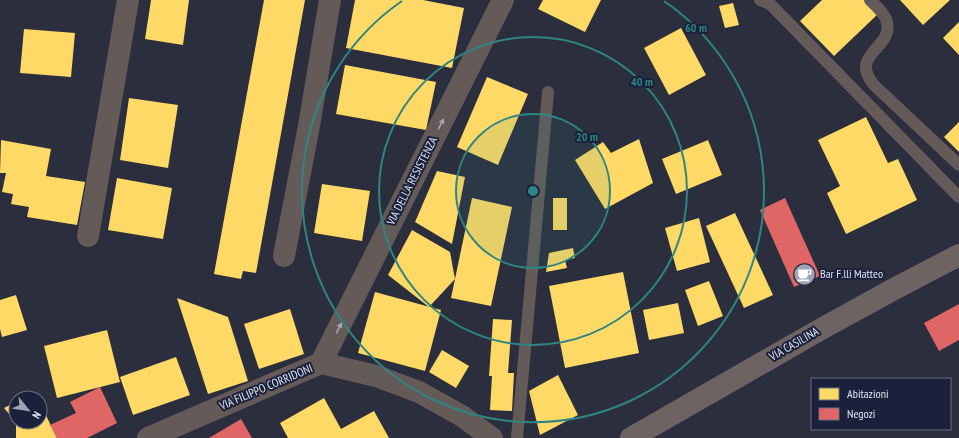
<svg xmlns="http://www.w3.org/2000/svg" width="959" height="438" viewBox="0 0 959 438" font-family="'PT Sans Narrow',sans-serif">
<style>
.homes{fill:#ffd966}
.shops{fill:#e06666}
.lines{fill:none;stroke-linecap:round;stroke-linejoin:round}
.service{stroke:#645a58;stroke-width:12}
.minor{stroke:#645a58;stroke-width:22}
.primary{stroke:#6d6362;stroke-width:22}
.oneway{fill:#a7a6ae}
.ring{fill:none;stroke:#2e8682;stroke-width:2}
.labels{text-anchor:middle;stroke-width:4;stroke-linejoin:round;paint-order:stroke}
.street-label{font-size:12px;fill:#dee4f5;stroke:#1b213a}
.poi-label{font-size:12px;fill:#dee4f5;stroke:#1b213a;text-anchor:start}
.centre{fill:#2e8682;stroke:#1b213a;stroke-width:2}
.ring-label{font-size:12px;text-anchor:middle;font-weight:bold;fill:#2e8682;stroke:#1b213a;stroke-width:4;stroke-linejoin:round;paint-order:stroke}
</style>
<rect width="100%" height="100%" fill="#2b2e3d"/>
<g class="homes">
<polygon points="151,0 189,0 183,45 145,39"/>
<polygon points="264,0 305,0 256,273 243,271 241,279 214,274"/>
<polygon points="355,0 423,0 464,8 452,68 346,48"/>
<polygon points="543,0 601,0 585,32 538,9"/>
<polygon points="822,0 865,0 878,14 834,56 800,21"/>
<polygon points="900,0 950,0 923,25"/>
<polygon points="733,3 739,25 725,28 719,6"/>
<polygon points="959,22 959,55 943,38"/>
<polygon points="681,28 706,75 669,95 644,48"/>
<polygon points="24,29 75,33 71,77 20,73"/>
<polygon points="345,65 436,82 426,130 336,114"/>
<polygon points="487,77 528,94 498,165 457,147"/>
<polygon points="129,98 178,105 168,168 120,160"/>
<polygon points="866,117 888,163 898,159 917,200 846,234 827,193 840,186 818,140"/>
<polygon points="959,122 959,152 944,137"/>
<polygon points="639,139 653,183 605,209 575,160 603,142 611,153"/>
<polygon points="1,140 51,149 46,176 85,182 77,225 27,217 29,207 11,204 13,194 2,192 6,173 0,173"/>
<polygon points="708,140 722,175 676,194 662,159"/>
<polygon points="437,171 465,177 452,244 415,222"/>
<polygon points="117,178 172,188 163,239 108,230"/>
<polygon points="322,184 370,191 362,241 314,233"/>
<polygon points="472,198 512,207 491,306 451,298"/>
<rect x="553" y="198" width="14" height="32"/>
<polygon points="735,213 773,295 744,308 706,226"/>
<polygon points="699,218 710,262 677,271 665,228"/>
<polygon points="412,230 450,252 455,279 429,307 388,275"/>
<polygon points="573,248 575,258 565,260 567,268 546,272 549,253"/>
<polygon points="623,272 639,353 565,368 549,286"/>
<polygon points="709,281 723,316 698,326 685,290"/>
<polygon points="375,292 441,310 425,371 358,353"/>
<polygon points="16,295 27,330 2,337 0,329 0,300"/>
<polygon points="177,298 228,317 248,381 208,394"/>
<polygon points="678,303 684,333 649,340 643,310"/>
<polygon points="290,309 304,354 259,369 244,324"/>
<polygon points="493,319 512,320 508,373 514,373 512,411 490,410 492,376 489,376"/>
<polygon points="107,330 120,382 57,398 44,346"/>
<polygon points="442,350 469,366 456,388 429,372"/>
<polygon points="176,357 190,395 133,415 120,377"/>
<polygon points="558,375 578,415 540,435 529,391"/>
<polygon points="35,393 37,398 24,398"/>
<polygon points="324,398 341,429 374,411 389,438 288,438 280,423"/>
<polygon points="16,402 16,422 4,408"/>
<polygon points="40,403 57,438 16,438 16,422 40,422"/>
</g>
<g class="shops">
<polygon points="785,198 820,276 794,287 760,210"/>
<polygon points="959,304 959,340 939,351 924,323"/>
<polygon points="100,387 117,423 87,438 57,438 50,425 76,413 70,402"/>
<polygon points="241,419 252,438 209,438"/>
</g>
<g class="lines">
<g class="service">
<polyline points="760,0 770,4 775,9 959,197"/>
<path d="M870,0c6,6 13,12 16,19 11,29 -39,34 -12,66l85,80"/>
<polyline points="517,438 548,92"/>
</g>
<g class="minor">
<polyline points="88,236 128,0"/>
<polyline points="284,256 309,126 330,0"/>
<polyline points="321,363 503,0"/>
<polyline points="148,438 321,363 376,376 419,392 462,416 492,438"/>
</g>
<polyline class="primary" points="631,438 823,328 894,289 959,255"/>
</g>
<defs><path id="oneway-solid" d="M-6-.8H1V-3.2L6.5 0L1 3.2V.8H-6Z"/></defs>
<g class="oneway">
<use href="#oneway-solid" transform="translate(441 124) rotate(-63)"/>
<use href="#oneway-solid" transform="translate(339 328) rotate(-63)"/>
</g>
<circle cx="533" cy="191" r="77" fill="#2e8682" fill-opacity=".12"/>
<g class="ring">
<circle cx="533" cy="191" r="77"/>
<circle cx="533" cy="191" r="154"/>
<path d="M664 1A231 231 0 1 1 402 1"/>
</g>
<defs>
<symbol id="cafe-disc" viewBox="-11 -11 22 22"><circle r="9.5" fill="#9fa4b5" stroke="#1b213a"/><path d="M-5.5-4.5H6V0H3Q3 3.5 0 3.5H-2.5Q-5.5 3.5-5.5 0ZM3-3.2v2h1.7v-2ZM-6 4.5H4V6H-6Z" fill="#fff"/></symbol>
</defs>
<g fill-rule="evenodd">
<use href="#cafe-disc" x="792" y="262" width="25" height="25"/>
</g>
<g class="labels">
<g class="street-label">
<text transform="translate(412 181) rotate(-63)" y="4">VIA DELLA RESISTENZA</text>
<text transform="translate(794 344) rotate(-30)" y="4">VIA CASILINA</text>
<text transform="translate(266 387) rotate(-23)" y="4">VIA FILIPPO CORRIDONI</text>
</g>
<g class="poi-label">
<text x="820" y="278">Bar F.lli Matteo</text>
</g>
</g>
<circle cx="533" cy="191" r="6" class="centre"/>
<g class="ring-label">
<text x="696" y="32">60 m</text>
<text x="642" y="86">40 m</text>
<text x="587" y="141">20 m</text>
</g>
<rect x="811" y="378" width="140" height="52" fill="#1b213a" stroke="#696f85"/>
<rect x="819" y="388" width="20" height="12" fill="#ffd966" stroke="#696f85"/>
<text x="847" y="398" font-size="12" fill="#dee4f5">Abitazioni</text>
<rect x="819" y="408" width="20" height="12" fill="#e06666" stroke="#696f85"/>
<text x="847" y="418" font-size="12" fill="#dee4f5">Negozi</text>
<g transform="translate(28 410) rotate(120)"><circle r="19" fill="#1b213a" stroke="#696f85"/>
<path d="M0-3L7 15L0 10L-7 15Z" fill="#9fa4b5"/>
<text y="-6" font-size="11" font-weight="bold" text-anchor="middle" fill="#dee4f5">N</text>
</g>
</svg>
